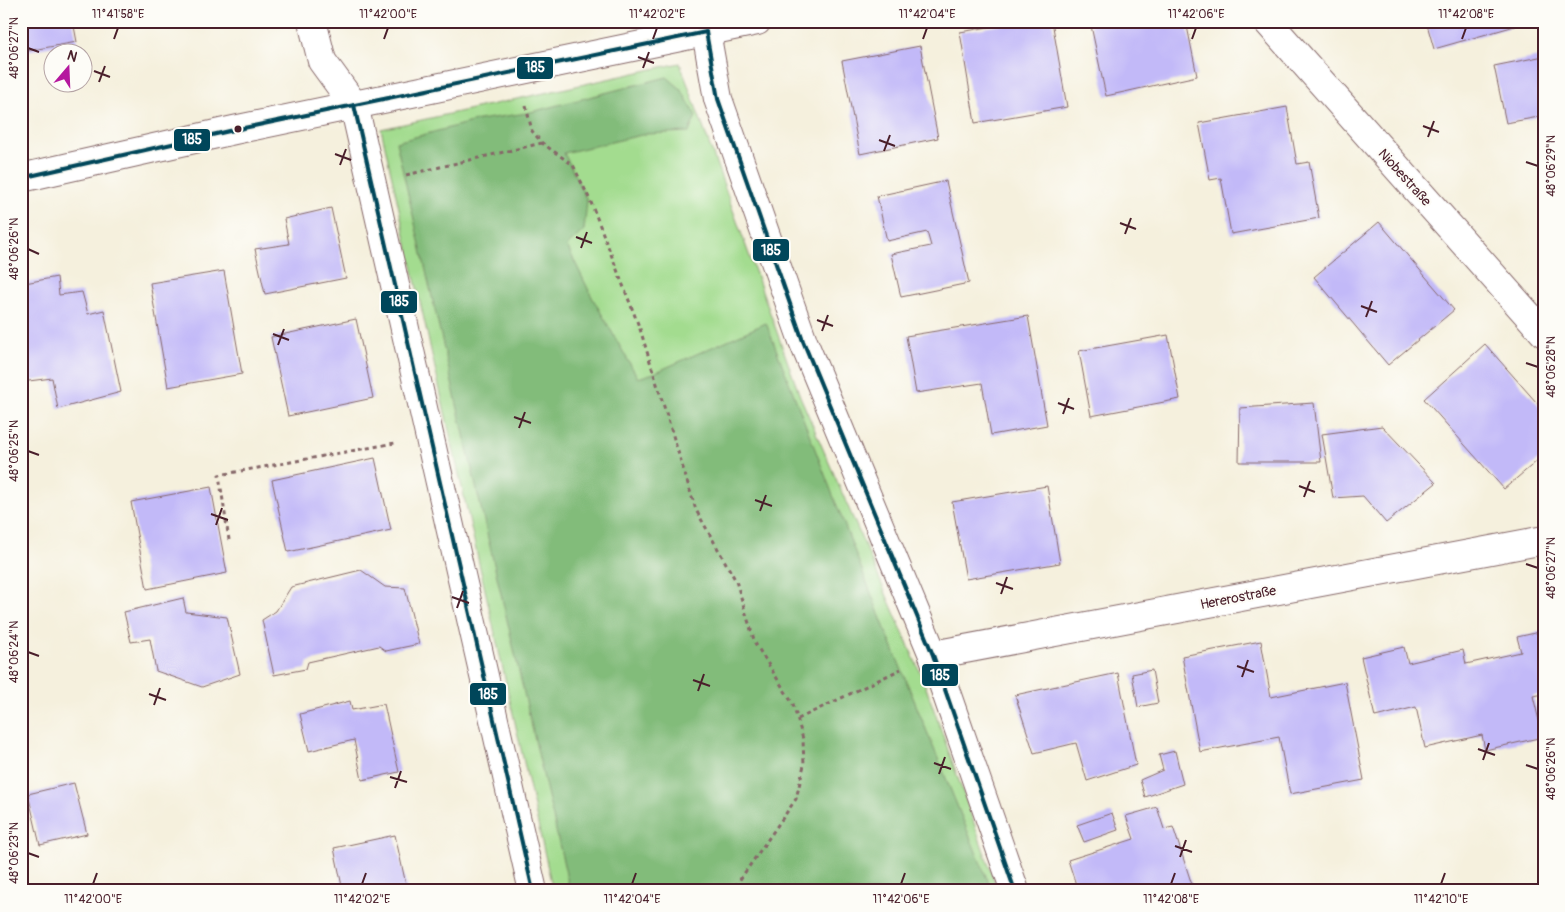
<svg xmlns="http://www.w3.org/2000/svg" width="1565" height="912" viewBox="0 0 1565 912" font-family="Pangolin,sans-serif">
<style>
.green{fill:#a3dc8f;stroke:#767e5d}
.forest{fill:#82bc7a;stroke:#666e52}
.building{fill:#c2b9f8}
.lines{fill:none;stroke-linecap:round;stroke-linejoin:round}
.minor-casing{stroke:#866869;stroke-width:30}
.path{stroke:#866869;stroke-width:3;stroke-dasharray:4 4;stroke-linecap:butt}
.minor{stroke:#fff;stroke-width:28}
.bus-1-casing{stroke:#fdfcf7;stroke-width:8}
.bus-1{stroke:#00465a;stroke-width:4}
.ticks{fill:none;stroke:#4a1f2b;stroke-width:2}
.bus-dot{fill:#4a1f2b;stroke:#fdfcf7;stroke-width:2}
.labels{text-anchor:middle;stroke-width:4.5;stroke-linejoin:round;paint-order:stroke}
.street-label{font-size:14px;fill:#4a1f2b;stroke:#fdfcf7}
.line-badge{stroke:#fdfcf7;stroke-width:2}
.badge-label{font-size:14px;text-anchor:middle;font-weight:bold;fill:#fff}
.neatline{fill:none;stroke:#4a1f2b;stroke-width:2}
.ticks-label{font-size:12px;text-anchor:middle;fill:#4a1f2b}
</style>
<rect width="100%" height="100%" fill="#fdfcf7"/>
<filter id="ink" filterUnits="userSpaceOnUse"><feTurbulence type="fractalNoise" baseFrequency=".02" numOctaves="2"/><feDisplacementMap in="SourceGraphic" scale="10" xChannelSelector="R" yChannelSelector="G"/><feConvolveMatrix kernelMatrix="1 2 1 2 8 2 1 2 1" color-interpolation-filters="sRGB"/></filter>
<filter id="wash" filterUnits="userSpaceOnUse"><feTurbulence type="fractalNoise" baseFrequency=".0096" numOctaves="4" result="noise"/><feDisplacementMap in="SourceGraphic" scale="20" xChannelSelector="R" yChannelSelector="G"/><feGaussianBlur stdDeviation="1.12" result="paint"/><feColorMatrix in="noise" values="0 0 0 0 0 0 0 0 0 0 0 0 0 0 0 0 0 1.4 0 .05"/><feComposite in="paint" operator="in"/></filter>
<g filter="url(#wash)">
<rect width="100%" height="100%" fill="#f5f0dd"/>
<polygon class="green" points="680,63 800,396 923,679 998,891 553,891 381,129"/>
<polygon class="forest" points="667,77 681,89 696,116 689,132 646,134 564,153 587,200 584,230 567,246 592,297 638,378 654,373 766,323 881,619 992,891 570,891 396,142 479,120 527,113"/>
<g id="blocks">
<g class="building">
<polygon points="21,21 73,21 77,42 21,52"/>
<polygon points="173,21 199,21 199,22 174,27"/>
<polygon points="1024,21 1052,21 1067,107 975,123 960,32"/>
<polygon points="1090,21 1186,21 1197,76 1106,96"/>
<polygon points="1426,21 1529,21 1529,22 1434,49"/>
<polygon points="920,46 938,138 860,154 842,61"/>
<polygon points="1544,56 1544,116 1506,123 1494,66"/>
<polygon points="1287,107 1297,164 1309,162 1319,218 1231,234 1221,178 1210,180 1199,123"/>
<polygon points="946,181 969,283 901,297 891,254 931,246 927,232 887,241 877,196"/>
<polygon points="331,208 346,278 265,294 255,249 289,244 284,219"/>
<polygon points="1379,222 1454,310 1388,365 1314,277"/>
<polygon points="224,271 242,374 168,387 150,283"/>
<polygon points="57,277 59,295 82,292 88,314 104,310 121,392 58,409 52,378 21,382 21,302 27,301 25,283"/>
<polygon points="1028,316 1047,425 991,435 982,383 916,393 906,336"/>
<polygon points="356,319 373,398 288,416 271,337"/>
<polygon points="1168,335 1180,399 1091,416 1079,351"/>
<polygon points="1485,344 1544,411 1544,455 1504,489 1424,399"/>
<polygon points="1314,403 1321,462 1239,462 1240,408"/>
<polygon points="1382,426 1436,483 1386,523 1363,496 1333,498 1322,434"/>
<polygon points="375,458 391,530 288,552 272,480"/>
<polygon points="1047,486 1060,563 966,579 952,502"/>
<polygon points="211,487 227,573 147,589 131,502"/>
<polygon points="361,570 385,587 405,588 419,644 386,651 379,646 308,662 306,669 274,675 262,620 276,611 291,587"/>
<polygon points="183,598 186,612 227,617 240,674 202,687 156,671 150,639 131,642 124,612"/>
<polygon points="1544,631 1544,694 1533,696 1543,737 1485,750 1482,735 1425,748 1416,707 1375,717 1361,657 1404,647 1408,663 1463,650 1466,664 1521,652 1517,637"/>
<polygon points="1261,641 1271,697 1345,682 1364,780 1290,794 1279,737 1200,752 1182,656"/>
<polygon points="1152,670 1158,703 1138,707 1132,674"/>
<polygon points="1118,673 1136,765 1087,781 1076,743 1034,753 1015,695"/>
<polygon points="350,701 352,710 384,704 399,772 362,780 354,740 309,751 300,714"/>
<polygon points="1175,751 1183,784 1145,797 1140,780 1163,770 1159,755"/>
<polygon points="74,783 87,834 40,845 28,794"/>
<polygon points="1157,807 1164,829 1173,827 1194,891 1078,891 1068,860 1134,839 1126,816"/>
<polygon points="1112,813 1118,830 1084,842 1077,825"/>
<polygon points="395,835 407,889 343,891 334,848"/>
</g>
</g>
</g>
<g filter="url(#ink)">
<use href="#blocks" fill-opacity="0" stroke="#866869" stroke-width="1"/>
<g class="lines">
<defs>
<g id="minor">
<polyline points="312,21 322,61 354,105 533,891"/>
<polyline points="1267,21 1544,333"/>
<polyline points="706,32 718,99 803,341 933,655 1015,891"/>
<polyline points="21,178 234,130 757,21"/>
<polyline points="933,655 1544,540"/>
</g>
</defs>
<use href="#minor" class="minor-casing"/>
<g class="path">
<polyline points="526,106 532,131 542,143 573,165 590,200 640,329 696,510 736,581 755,643 793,704 803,739 804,765 796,799 732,891"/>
<polyline points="406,175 542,143"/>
<polyline points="229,540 219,475 395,443"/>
<polyline points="798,719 901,669"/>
</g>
<use href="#minor" class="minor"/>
<defs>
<g id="bus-1">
<polyline points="706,32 718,99 803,341 933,655 1015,891"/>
<polyline points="354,105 533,891"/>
<polyline points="21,178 234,130 706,32"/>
</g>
</defs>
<use href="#bus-1" class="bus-1-casing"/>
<use href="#bus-1" class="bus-1"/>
</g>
</g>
<path class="ticks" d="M114,39l4,-11M384,39l4,-11M653,39l4,-11M923,39l4,-11M1192,39l4,-11M1462,39l4,-11M28,48l11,4M638,57l16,6M643,68l6,-16M94,71l16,6M99,82l6,-16M1423,126l16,6M1428,137l6,-16M879,140l16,6M884,151l6,-16M335,154l16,6M1526,162l12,4M340,165l6,-16M1120,223l16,6M1125,234l6,-16M576,237l16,6M581,248l6,-16M28,249l11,5M1361,306l16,6M1366,317l6,-16M817,320l16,6M822,331l6,-16M273,334l16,6M278,345l6,-16M1526,363l12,4M1058,403l16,6M1063,414l6,-16M514,417l17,6M519,428l6,-16M28,451l11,4M1299,486l16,6M1304,497l6,-16M755,500l17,6M760,511l6,-16M211,514l17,6M216,525l6,-17M1526,564l12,4M996,583l17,6M1001,594l6,-17M452,597l17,6M457,608l6,-17M28,652l11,4M1237,666l17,6M1242,677l6,-17M693,680l17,6M698,691l6,-17M149,694l17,6M154,705l6,-17M1478,749l17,6M1483,760l6,-17M934,763l17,6M1526,765l12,4M939,774l6,-17M390,777l17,5M395,788l6,-17M1175,846l17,6M28,853l11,4M1180,857l6,-17M93,884l4,-11M362,884l4,-11M632,884l4,-11M901,884l4,-11M1171,884l4,-11M1441,884l4,-11"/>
<circle class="bus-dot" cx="238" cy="129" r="4.5"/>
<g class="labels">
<g class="street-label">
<text transform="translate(1405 177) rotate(48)" y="5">Niobestraße</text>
<text transform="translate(1238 597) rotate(-11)" y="5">Hererostraße</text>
</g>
</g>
<g class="line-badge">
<rect x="516" y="56" width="38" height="24" rx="5" fill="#00465a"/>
<rect x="173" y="128" width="38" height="24" rx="5" fill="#00465a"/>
<rect x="752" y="238" width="38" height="24" rx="5" fill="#00465a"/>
<rect x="380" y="290" width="38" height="24" rx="5" fill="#00465a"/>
<rect x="921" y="663" width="38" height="24" rx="5" fill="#00465a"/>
<rect x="469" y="682" width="38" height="24" rx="5" fill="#00465a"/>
</g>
<g class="badge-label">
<text x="535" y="72">185</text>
<text x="192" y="144">185</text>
<text x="771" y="255">185</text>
<text x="399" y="306">185</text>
<text x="940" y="680">185</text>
<text x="488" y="699">185</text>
</g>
<rect width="1565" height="912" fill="none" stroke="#fdfcf7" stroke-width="55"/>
<g transform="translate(68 68) rotate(19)"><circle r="24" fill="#fdfcf7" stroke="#b5a4a5"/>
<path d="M0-4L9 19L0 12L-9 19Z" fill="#b5179e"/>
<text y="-8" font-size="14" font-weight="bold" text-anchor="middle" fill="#4a1f2b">N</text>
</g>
<rect x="28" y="28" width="1510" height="856" class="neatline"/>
<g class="ticks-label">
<text x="118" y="18">11°41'58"E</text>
<text x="388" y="18">11°42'00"E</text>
<text x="657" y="18">11°42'02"E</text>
<text x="927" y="18">11°42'04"E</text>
<text x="1196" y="18">11°42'06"E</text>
<text x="1466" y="18">11°42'08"E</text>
<text transform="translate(14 48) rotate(-90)" y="4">48°06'27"N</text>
<text transform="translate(1551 166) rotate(-90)" y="4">48°06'29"N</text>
<text transform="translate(14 249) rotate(-90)" y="4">48°06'26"N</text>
<text transform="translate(1551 367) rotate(-90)" y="4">48°06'28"N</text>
<text transform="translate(14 451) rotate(-90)" y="4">48°06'25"N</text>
<text transform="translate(1551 568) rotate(-90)" y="4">48°06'27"N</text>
<text transform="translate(14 652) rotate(-90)" y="4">48°06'24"N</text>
<text transform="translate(1551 769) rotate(-90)" y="4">48°06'26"N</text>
<text transform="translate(14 853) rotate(-90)" y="4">48°06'23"N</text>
<text x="93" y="903">11°42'00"E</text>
<text x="362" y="903">11°42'02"E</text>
<text x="632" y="903">11°42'04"E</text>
<text x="901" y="903">11°42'06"E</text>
<text x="1171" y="903">11°42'08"E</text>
<text x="1441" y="903">11°42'10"E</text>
</g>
</svg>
